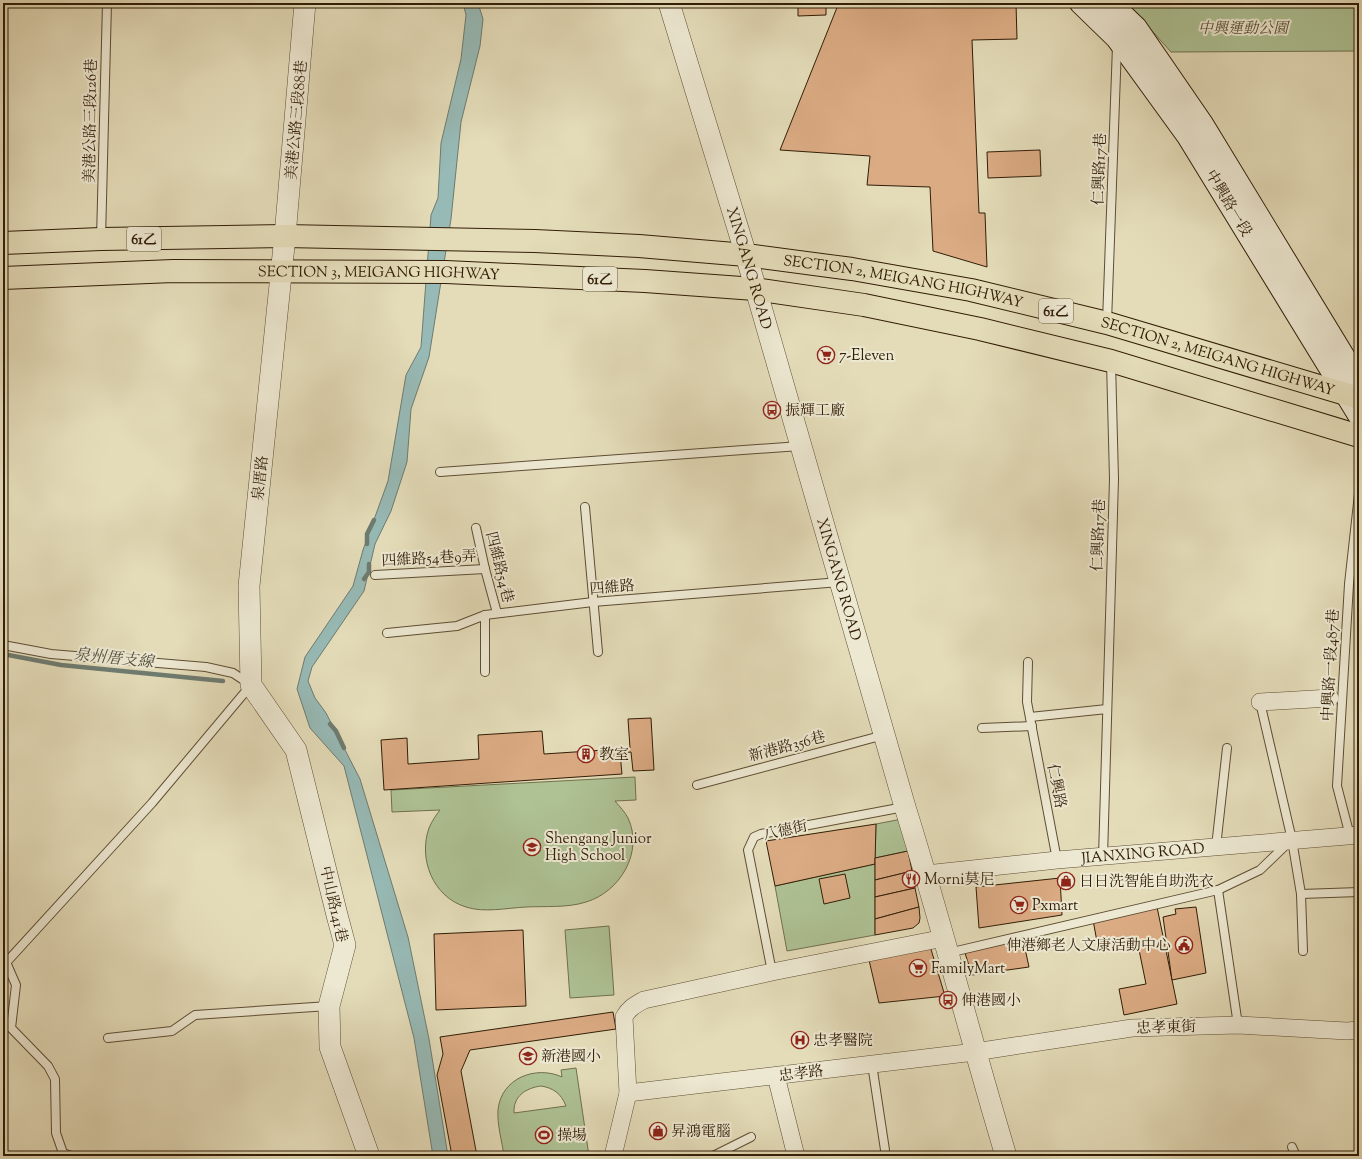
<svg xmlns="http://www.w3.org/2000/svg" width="1362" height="1159" viewBox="0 0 1362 1159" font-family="'Sorts Mill Goudy','Noto Serif TC',serif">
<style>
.green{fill:#aec294;stroke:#70704d;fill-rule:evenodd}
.water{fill:#97bab6;stroke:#6e7b70}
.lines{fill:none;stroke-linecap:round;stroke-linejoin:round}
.stream{stroke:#6e7b70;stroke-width:4.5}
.building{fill:#dbab83;stroke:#311d06}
.service-casing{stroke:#5e4d33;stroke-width:10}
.minor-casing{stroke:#5e4d33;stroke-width:18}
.tertiary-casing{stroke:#5e4d33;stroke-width:22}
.secondary-casing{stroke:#311d06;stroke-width:24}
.primary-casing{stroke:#311d06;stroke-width:24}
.service{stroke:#ede8d2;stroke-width:8}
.minor{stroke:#ede8d2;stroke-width:17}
.tertiary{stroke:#ede8d2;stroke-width:21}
.secondary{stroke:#ede8d2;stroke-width:22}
.primary{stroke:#e4dcb9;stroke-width:22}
.labels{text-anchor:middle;stroke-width:4;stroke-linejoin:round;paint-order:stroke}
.shield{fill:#ede8d2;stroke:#695a43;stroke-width:1}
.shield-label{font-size:14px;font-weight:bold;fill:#311d06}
.park-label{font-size:15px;font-style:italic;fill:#564f31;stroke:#ede8d2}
.street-label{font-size:15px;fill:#311d06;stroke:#ede8d2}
.poi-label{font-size:15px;fill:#311d06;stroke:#ede8d2;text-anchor:start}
.water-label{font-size:16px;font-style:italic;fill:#504c3b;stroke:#ede8d2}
</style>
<rect width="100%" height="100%" fill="#e4dcb9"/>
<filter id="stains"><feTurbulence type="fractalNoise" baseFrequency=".005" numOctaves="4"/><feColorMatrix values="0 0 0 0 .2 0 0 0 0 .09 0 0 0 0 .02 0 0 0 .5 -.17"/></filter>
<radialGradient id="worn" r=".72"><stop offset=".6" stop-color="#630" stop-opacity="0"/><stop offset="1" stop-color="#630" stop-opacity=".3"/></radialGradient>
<g class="green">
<polygon points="1127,3 1359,3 1359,51 1171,52"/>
<path d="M635,777l1,23 -21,1c5,6 10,11 13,17 16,34 -8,74 -42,84 -18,6 -41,4 -60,5 -19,1 -42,6 -60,0 -33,-10 -48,-48 -37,-79 3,-7 7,-13 11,-18l-48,2 -1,-22z"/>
<polygon points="902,819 908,851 875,858 876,824"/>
<polygon points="875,864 875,935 787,951 775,886"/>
<polygon points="609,926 614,995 570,998 565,930"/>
<path d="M576,1068l13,88h-85c-2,-15 -7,-31 -6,-46 3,-32 38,-45 64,-33l-1,-7zM541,1086c12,2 20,7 25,20l-52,7c-1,-17 12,-25 27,-27z"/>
</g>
<polygon class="water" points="463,3 478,3 483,19 480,46 461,122 451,219 429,357 411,409 407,462 391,511 375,544 364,591 312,667 308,681 315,698 326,713 360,779 408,937 429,1039 448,1156 433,1156 414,1038 344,766 310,728 297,689 305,657 353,586 363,550 388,481 406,375 421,347 431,215 438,198 441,143 461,59 466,15"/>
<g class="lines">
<g class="stream">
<polyline points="367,544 367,534 374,520"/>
<polyline points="364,579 369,572 369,564"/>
<polyline points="3,654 61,665 223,681"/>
<polyline points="330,724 336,731 344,748"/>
</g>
</g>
<g class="building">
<polygon points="798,3 826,3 826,15 798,16"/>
<polygon points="867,3 1016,3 1017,39 972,40 979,213 985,213 987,267 933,251 930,187 867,185 870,156 780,150 838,5"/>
<polygon points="1040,150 1041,176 988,178 987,152"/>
<polygon points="651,718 654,770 633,771 631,752 620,753 622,774 384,790 381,740 407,738 408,764 479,759 478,735 542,731 544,754 620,749 630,748 628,719"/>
<polygon points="876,824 875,864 775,886 766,841"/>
<polygon points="908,851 912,871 875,880 875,858"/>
<polygon points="912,871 915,888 875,897 875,880"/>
<polygon points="845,874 850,898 824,904 819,879"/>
<polygon points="1060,878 1062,915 979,928 976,887"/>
<polygon points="915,888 919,907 875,919 875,897"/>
<polygon points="919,907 920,918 919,923 913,928 875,935 875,919"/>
<polygon points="1157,907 1177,1004 1124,1015 1119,989 1146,984 1137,940 1098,947 1093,920"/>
<polygon points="1196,907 1206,973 1172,980 1163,917 1176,914 1175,909"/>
<polygon points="523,930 526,1006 436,1010 434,934"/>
<polygon points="1023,939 1029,967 972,975 965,953"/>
<polygon points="930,946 945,996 879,1003 869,960"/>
<polygon points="613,1012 616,1029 470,1050 461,1071 477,1156 452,1156 437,1075 443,1054 440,1037"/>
</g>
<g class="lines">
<defs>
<g id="service">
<polyline points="101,239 107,3"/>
<polyline points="1107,322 1117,46"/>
<polyline points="440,472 800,446"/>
<polyline points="585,507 598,652"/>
<polyline points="476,528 485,569 497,613"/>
<polyline points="375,575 485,569"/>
<polyline points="485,615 485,672"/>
<polyline points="387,633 457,626 485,615 593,602 840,582"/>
<polyline points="3,645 51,654 206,667 233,673 251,685 152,803 3,966"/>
<polyline points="1028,662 1027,702 1057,860"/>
<polyline points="1260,702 1292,840 1301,894 1303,951"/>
<polyline points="1030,717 1107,709"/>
<polyline points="982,728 1032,726"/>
<polyline points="697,785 884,735"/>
<polyline points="1350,836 1337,786 1349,584 1359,494"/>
<polyline points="1216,847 1227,748"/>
<polyline points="1103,857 1114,479 1111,362"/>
<polyline points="1218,890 1238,1025"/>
<polyline points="1301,894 1359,892"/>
<polyline points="948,953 1218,890 1260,870 1288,843"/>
<polyline points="6,962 16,985 11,1028 48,1066 55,1079 56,1133 63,1153 71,1156"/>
<polyline points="772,972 748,850 754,837 761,834 904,807"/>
<polyline points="108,1038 172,1031 195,1015 329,1006"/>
<polyline points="872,1064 885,1150"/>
<polyline points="1292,1147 1296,1156"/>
<polyline points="713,1156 751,1137"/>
</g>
<g id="minor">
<polyline points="1260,702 1330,698"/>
<path id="s1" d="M926,874l131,-14 302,-25"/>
<polyline points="776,1076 796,1156"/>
<polyline points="628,1093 975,1052 1132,1028 1238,1025 1347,1031 1359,1030"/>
<path d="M613,1156l15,-63 -4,-76c5,-9 11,-12 20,-17l128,-28 172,-34"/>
</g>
<g id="tertiary">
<polyline points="305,3 285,236 249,586 251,685 296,750 337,915 345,945 329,1006 330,1047 369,1156"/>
<path id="s2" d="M669,3l77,252 159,552c36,115 66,233 101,349"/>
</g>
<g id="secondary">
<polyline points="1081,3 1117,38 1188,136 1359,415"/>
<polyline points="1110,3 1136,28 1202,124 1359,382"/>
</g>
<g id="primary">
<path id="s3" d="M3,243l98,-4 184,-3 250,5 104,5 107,9 106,14 119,21 136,33 252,75"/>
<path id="s4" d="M3,278l170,-7 273,1 199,9 110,8 109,16 116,24 131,32 248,75"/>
</g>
</defs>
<use href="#service" class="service-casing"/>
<use href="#minor" class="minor-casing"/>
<use href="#tertiary" class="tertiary-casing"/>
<use href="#secondary" class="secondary-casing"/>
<use href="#primary" class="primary-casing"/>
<use href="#service" class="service"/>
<use href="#minor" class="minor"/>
<use href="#tertiary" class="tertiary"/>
<use href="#secondary" class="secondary"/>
<use href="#primary" class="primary"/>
</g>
<defs>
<symbol id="supermarket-ring" viewBox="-11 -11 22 22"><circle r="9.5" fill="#ede8d2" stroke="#8f2418" stroke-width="1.5"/><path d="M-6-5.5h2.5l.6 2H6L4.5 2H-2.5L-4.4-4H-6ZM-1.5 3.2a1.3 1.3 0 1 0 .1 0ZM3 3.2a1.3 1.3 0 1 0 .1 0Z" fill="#8f2418"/></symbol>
<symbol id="bus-ring" viewBox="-11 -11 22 22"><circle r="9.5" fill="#ede8d2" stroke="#8f2418" stroke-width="1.5"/><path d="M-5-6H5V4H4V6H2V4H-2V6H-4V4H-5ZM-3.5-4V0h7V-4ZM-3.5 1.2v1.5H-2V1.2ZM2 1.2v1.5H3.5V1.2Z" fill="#8f2418"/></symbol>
<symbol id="building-ring" viewBox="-11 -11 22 22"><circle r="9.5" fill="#ede8d2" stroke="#8f2418" stroke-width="1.5"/><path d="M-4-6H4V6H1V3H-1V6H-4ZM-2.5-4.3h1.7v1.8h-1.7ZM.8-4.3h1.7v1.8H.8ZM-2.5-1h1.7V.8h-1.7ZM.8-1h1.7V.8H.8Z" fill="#8f2418"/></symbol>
<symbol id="school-ring" viewBox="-11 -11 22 22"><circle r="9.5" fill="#ede8d2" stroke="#8f2418" stroke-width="1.5"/><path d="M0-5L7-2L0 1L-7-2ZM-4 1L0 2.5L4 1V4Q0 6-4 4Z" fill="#8f2418"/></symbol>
<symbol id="restaurant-ring" viewBox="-11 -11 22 22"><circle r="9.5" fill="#ede8d2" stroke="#8f2418" stroke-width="1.5"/><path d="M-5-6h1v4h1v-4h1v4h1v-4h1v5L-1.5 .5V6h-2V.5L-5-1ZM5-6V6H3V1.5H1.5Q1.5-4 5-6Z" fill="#8f2418"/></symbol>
<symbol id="shop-ring" viewBox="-11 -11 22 22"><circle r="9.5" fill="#ede8d2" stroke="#8f2418" stroke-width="1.5"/><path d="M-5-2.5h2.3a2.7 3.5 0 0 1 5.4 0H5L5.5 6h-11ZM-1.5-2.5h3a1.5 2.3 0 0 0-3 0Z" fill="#8f2418"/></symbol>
<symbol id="civic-ring" viewBox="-11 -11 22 22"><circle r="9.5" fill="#ede8d2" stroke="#8f2418" stroke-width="1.5"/><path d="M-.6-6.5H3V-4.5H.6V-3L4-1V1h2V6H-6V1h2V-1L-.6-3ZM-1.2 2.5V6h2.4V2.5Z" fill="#8f2418"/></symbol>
<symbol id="hospital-ring" viewBox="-11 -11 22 22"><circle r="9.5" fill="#ede8d2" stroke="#8f2418" stroke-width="1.5"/><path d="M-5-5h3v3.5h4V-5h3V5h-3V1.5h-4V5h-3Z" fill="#8f2418"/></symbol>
<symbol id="stadium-ring" viewBox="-11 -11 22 22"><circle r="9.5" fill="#ede8d2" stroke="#8f2418" stroke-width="1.5"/><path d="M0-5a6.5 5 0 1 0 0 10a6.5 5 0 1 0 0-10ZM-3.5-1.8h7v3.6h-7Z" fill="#8f2418"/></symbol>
</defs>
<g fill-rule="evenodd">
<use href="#supermarket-ring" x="816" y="345" width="20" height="20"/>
<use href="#bus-ring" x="762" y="400" width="20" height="20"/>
<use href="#building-ring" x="576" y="744" width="20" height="20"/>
<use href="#school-ring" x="522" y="837" width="20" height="20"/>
<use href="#restaurant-ring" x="901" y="869" width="20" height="20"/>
<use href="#shop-ring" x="1056" y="871" width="20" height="20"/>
<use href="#supermarket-ring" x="1009" y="895" width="20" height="20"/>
<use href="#civic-ring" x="1174" y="935" width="20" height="20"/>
<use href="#supermarket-ring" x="908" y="958" width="20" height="20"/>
<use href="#bus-ring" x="938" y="990" width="20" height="20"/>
<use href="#hospital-ring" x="790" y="1030" width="20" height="20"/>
<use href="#school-ring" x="518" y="1046" width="20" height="20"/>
<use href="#shop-ring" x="648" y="1121" width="20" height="20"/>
<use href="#stadium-ring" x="534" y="1125" width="20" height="20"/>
</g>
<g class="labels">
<g class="shield">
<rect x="127" y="227" width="34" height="24" rx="3"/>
<rect x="583" y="267" width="34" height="24" rx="3"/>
<rect x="1039" y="299" width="34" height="24" rx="3"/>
</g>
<g class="shield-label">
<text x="144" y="244">61乙</text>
<text x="600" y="284">61乙</text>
<text x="1056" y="316">61乙</text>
</g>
<g class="park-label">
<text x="1243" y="33">中興運動公園</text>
</g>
<g class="street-label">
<text transform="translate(296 120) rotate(-85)" y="5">美港公路三段88巷</text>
<text transform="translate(90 121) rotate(-89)" y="5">美港公路三段126巷</text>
<text transform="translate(1099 169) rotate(-88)" y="5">仁興路17巷</text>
<text transform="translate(1229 203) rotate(59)" y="5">中興路一段</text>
<text dy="5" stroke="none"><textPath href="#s2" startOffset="277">XINGANG ROAD</textPath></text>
<text dy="5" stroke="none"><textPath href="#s4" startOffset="376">SECTION 3, MEIGANG HIGHWAY</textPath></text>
<text dy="5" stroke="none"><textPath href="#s3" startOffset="903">SECTION 2, MEIGANG HIGHWAY</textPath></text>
<text dy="5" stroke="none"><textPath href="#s3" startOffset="1227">SECTION 2, MEIGANG HIGHWAY</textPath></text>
<text transform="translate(260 478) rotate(-84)" y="5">泉厝路</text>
<text transform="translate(1098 535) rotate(-88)" y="5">仁興路17巷</text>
<text transform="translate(429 558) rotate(-3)" y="5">四維路54巷9弄</text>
<text transform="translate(500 567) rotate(76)" y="5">四維路54巷</text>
<text dy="5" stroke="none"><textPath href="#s2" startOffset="601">XINGANG ROAD</textPath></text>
<text transform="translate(612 587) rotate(-5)" y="5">四維路</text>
<text transform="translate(1330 665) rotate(-87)" y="5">中興路一段487巷</text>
<text transform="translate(787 746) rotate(-15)" y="5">新港路356巷</text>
<text transform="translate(1057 786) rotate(79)" y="5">仁興路</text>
<text transform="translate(785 830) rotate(-12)" y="5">八德街</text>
<text dy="5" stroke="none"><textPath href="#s1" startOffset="218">JIANXING ROAD</textPath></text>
<text transform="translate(334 904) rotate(77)" y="5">中山路141巷</text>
<text transform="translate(1166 1027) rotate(-2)" y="5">忠孝東街</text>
<text transform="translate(801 1073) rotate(-7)" y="5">忠孝路</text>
</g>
<g class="poi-label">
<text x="839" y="360">7-Eleven</text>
<text x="785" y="415">振輝工廠</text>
<text x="599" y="759">教室</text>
<text x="545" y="843">Shengang Junior<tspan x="545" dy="17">High School</tspan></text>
<text x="924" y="884">Morni莫尼</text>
<text x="1079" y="886">日日洗智能自助洗衣</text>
<text x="1032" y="910">Pxmart</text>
<text x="1171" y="950" text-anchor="end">伸港鄉老人文康活動中心</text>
<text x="931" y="973">FamilyMart</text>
<text x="961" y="1005">伸港國小</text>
<text x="813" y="1045">忠孝醫院</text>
<text x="541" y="1061">新港國小</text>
<text x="671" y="1136">昇鴻電腦</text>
<text x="557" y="1140">操場</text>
</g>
<g class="water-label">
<text transform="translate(114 657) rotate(6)" y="6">泉州厝支線</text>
</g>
</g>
<rect width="1362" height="1159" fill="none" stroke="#e4dcb9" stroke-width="16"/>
<rect x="4" y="4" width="1354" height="1151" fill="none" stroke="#311d06" stroke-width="2"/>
<rect x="8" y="8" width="1346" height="1143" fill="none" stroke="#311d06"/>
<rect width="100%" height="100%" filter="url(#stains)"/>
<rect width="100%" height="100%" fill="url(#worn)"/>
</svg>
